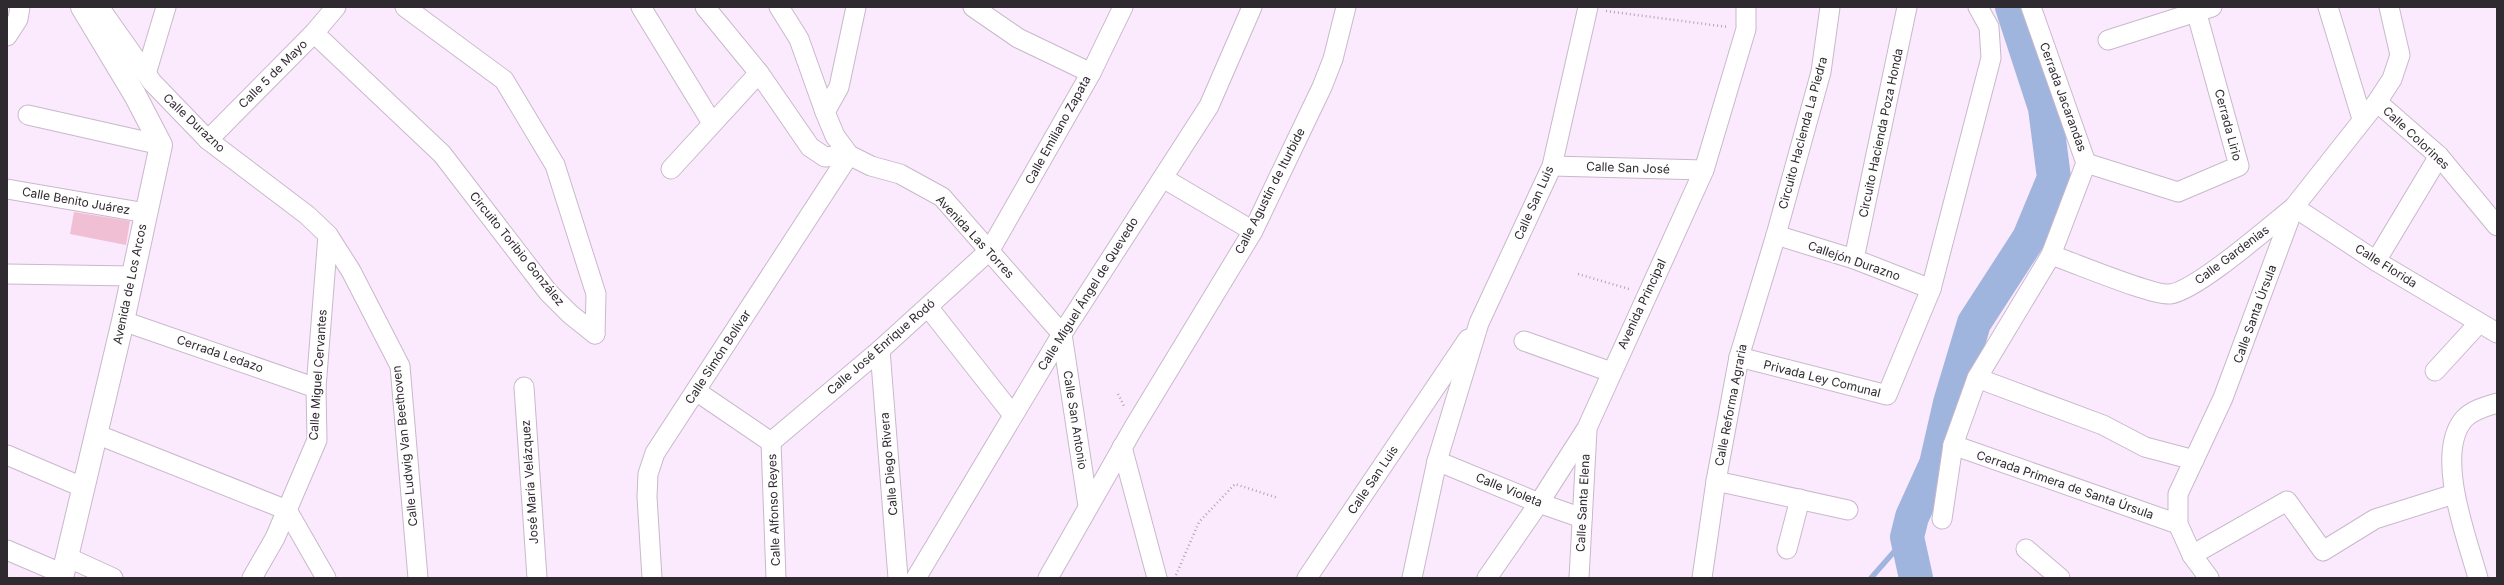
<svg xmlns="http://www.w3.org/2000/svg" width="2504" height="585" viewBox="0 0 2504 585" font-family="Inter,sans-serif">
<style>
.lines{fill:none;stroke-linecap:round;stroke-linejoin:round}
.stream{stroke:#a0b5dd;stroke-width:5.5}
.river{stroke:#a0b5dd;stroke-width:34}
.building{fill:#f1bfd4}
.minor-casing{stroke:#c9b8cb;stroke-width:21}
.major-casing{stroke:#c9b8cb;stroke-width:24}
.path{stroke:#b2a5b3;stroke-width:2.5;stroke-dasharray:1 3;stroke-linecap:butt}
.minor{stroke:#fff;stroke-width:19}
.major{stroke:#fff;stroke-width:22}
.labels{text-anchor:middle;stroke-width:4;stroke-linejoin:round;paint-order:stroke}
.street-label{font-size:12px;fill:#2f2930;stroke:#fefefe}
</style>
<rect width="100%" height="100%" fill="#fbeafd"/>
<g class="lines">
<polyline class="stream" points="1871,578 1907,537"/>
<polyline class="river" points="1916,578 1907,537 1912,517 1936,464 1950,403 1974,323 2029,238 2054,178 2045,108 2012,7"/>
</g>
<polygon class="building" points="74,212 130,221 126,245 70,234"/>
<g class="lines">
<defs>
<g id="minor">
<polyline points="99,7 152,82 208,140 307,215 328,235 351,271 400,366 418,578"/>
<polyline points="405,7 504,80 555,165 596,294 595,334"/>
<polyline points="641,7 712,123"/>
<polyline points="705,7 759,73 810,147 825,157 849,155"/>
<polyline points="779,7 799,39 825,112 835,136 849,155 871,166 900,174 942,197 1062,334 1088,506"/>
<polyline points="973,7 1018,38 1091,73"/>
<polyline points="2328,7 2362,119"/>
<polyline points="314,33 442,154 548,292 570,314 595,334"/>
<polyline points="7,36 18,19 20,7"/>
<polyline points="2108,40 2212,7"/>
<polyline points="146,74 166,7"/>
<polyline points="2377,102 2439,156 2497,226"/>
<polyline points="825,112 839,87 856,7"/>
<polyline points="28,115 161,145"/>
<polyline points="208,140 314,33 336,7"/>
<polyline points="2086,163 2178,192 2239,166 2195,7"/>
<polyline points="1552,166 1704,170"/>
<polyline points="671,169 759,73"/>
<polyline points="1163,178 1253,231"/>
<polyline points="7,189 146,213"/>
<polyline points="1776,235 1854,259 1931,289"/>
<path d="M2051,255c22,7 101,41 119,39 26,-3 100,-68 124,-87l82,54 121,72"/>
<polyline points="1854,259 1907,7"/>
<polyline points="2376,261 2439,156"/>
<polyline points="7,274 132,276"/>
<polyline points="928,307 1013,415"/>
<polyline points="123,321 316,388"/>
<polyline points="1524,341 1611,372"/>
<polyline points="880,350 898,578"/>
<polyline points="1739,357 1887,395 1931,289 1991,58 1989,27 1978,7"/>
<polyline points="2435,371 2479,323"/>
<polyline points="1977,378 2103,425 2145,447 2194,460"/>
<polyline points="524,387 537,578"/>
<polyline points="696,391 771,442"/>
<polyline points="96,434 287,510 326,578"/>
<polyline points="771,442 880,350 990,250 1091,73 1123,7"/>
<polyline points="771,442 776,578"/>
<polyline points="1953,445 2178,524"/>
<polyline points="1122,447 1157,578"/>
<polyline points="7,455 82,487"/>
<polyline points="1437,461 1539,503 1582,518"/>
<polyline points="1716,481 1848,510"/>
<polyline points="1942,519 1953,445 1977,378 2051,255 2086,163 2031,7"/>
<polyline points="1787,549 1800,499"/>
<polyline points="2026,549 2060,578"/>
<polyline points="7,550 63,574"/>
<polyline points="2192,555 2287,501 2323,551 2375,519 2454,494"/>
<polyline points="67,557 113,578"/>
<polyline points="252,578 275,538 317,440 316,388 328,235"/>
<polyline points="652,578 647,497 648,474 655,453 849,155"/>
<polyline points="916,578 1062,334 1209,106 1252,7"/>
<polyline points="1048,578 1134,427 1253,231 1322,87 1333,59 1346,7"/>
<polyline points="1307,578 1468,339"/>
<polyline points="1412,578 1437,461 1479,323 1552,166 1588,7"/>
<polyline points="1487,578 1539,503 1587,428 1704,170 1746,29 1746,7"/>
<polyline points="1579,578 1587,430"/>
<polyline points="1702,578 1716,481 1739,357 1776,235 1821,72 1830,7"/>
<polyline points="2209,578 2192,555 2178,524 2178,494 2223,398 2294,207 2377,102 2392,79 2400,55 2389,7"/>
<path d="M2478,578c-11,-40 -44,-124 -14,-159 8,-9 23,-13 33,-16"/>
</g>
<polyline id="major" points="62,578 123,321 161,145 135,95 82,7"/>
</defs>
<use href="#minor" class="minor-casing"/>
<use href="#major" class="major-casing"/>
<g class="path">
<polyline points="1606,11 1728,27"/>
<polyline points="1578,274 1629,289"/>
<polyline points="1118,394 1124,406"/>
<polyline points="1176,575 1199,522 1235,484 1278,498"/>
</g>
<use href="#minor" class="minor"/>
<use href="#major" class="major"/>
</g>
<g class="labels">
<g class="street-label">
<text transform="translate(273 74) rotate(-45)" y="4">Calle 5 de Mayo</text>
<text transform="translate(2063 97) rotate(70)" y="4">Cerrada Jacarandas</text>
<text transform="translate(194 123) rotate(43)" y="4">Calle Durazno</text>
<text transform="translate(2228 125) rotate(75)" y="4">Cerrada Lirio</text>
<text transform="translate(1058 130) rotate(-61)" y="4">Calle Emiliano Zapata</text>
<text transform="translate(1803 133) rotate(-75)" y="4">Circuito Hacienda La Piedra</text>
<text transform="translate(1881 133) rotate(-78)" y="4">Circuito Hacienda Poza Honda</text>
<text transform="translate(2416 138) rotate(43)" y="4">Calle Colorines</text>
<text transform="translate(1628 168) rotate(2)" y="4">Calle San José</text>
<text transform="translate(1270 191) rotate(-63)" y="4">Calle Agustín de Iturbide</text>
<text transform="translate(76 201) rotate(10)" y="4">Calle Benito Juárez</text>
<text transform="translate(1534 203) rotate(-66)" y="4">Calle San Luis</text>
<text transform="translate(975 237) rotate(47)" y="4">Avenida Las Torres</text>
<text transform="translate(517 249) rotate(51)" y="4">Circuito Toribio González</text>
<text transform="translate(2232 255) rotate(-37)" y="4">Calle Gardenias</text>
<text transform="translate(1854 261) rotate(19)" y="4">Callejón Durazno</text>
<text transform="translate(2386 266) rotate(32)" y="4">Calle Florida</text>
<text transform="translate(130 284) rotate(-78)" y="4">Avenida de Los Arcos</text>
<text transform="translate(1088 294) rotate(-58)" y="4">Calle Miguel Ángel de Quevedo</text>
<text transform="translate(1642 304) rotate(-65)" y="4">Avenida Principal</text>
<text transform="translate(2255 314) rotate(-70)" y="4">Calle Santa Úrsula</text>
<text transform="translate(881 347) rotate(-41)" y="4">Calle José Enrique Rodó</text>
<text transform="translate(220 354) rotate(19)" y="4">Cerrada Ledazo</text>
<text transform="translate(718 357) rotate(-57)" y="4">Calle Simón Bolívar</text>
<text transform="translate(318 375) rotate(-86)" y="4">Calle Miguel Cervantes</text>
<text transform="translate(1822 379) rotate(14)" y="4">Privada Ley Comunal</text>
<text transform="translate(1731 405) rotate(-79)" y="4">Calle Reforma Agraria</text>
<text transform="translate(1075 420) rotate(81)" y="4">Calle San Antonio</text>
<text transform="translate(405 446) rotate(-96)" y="4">Calle Ludwig Van Beethoven</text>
<text transform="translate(889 464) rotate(-95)" y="4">Calle Diego Rivera</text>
<text transform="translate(1373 480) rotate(-56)" y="4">Calle San Luis</text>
<text transform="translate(530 482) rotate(-94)" y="4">José María Velázquez</text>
<text transform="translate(2065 485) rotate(19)" y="4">Cerrada Primera de Santa Úrsula</text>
<text transform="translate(1509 490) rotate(22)" y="4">Calle Violeta</text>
<text transform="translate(1583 503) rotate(-87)" y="4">Calle Santa Elena</text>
<text transform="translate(774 510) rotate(-92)" y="4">Calle Alfonso Reyes</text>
</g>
</g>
<rect width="2504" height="585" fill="none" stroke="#2f2930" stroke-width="16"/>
</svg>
